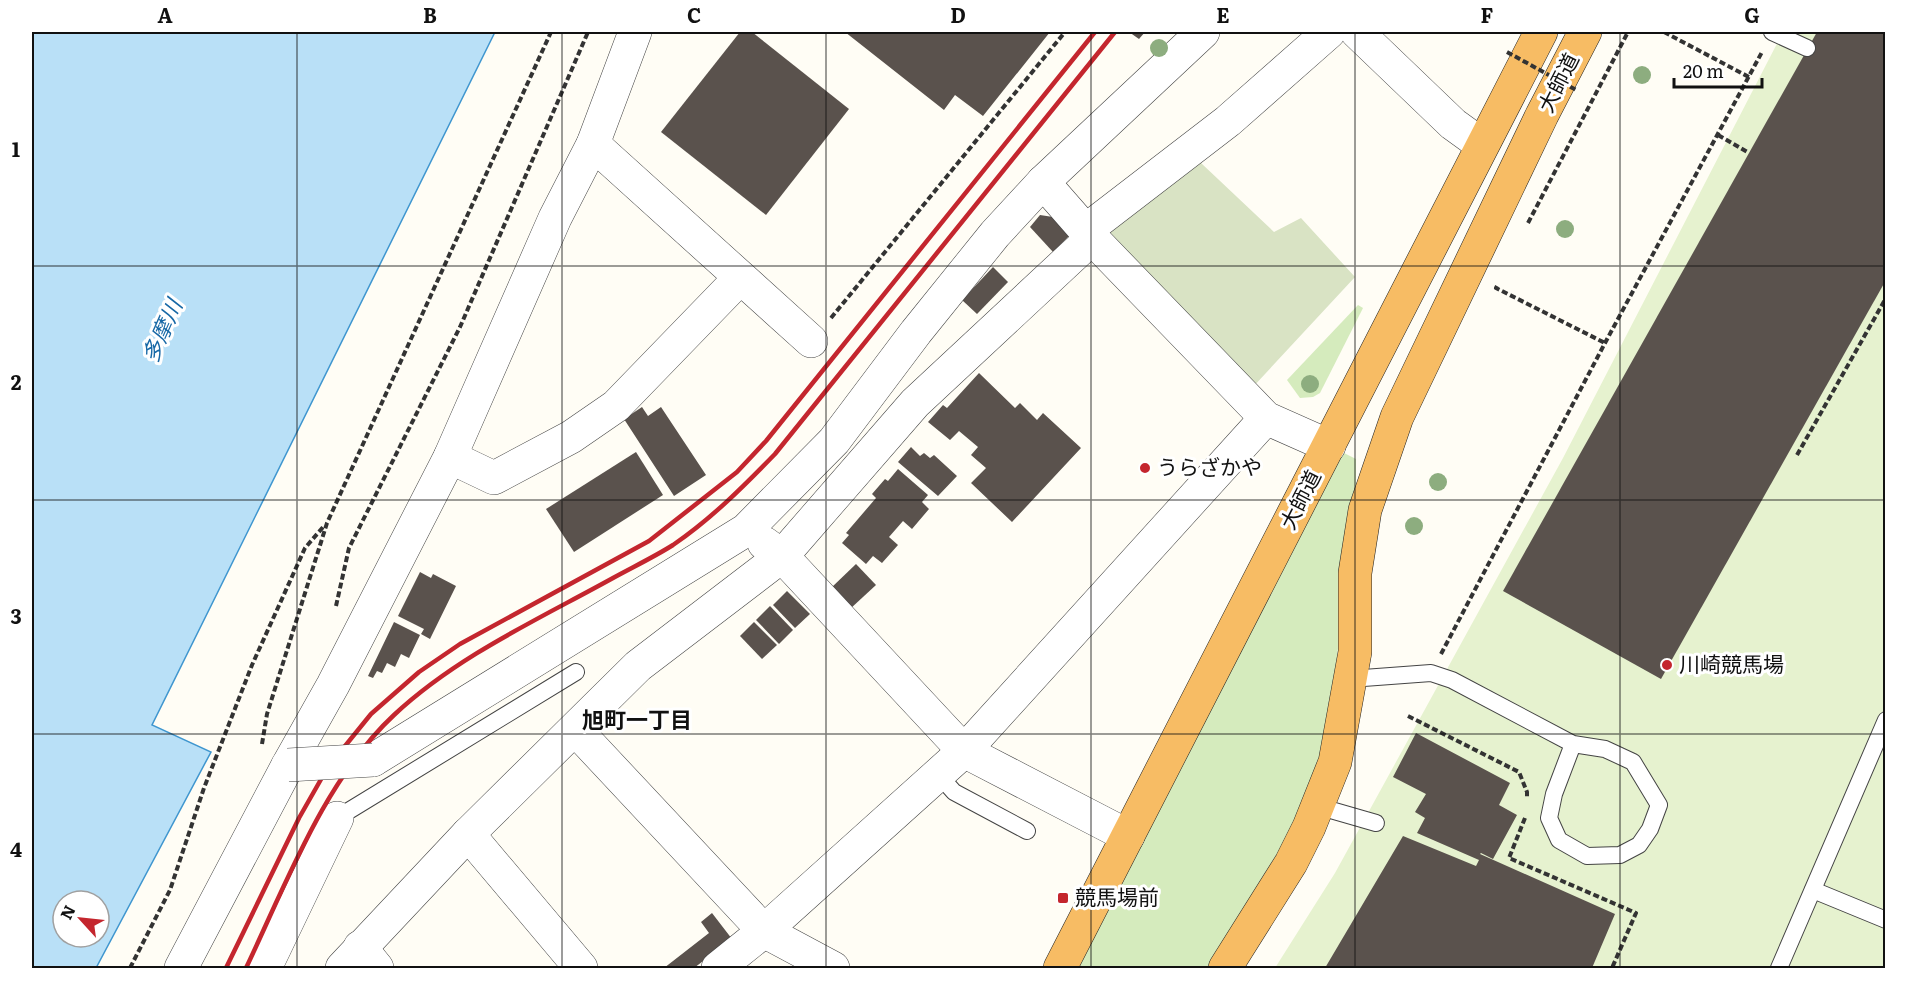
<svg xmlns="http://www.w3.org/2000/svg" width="1917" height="1000" viewBox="0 0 1917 1000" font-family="Literata,'Noto Sans JP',serif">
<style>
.green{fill:#d5ebbd}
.cemetery{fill:#d9e3c4}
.pitch{fill:#e6f2cf}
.water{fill:#b9e0f7;stroke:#3f96cf;stroke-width:1.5;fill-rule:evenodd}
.building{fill:#5a524d}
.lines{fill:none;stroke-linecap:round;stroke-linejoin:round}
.service-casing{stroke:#444;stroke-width:18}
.minor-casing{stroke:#444;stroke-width:34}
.tertiary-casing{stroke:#444;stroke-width:34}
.trunk-casing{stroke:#222;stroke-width:34}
.path{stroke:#333;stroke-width:4;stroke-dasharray:6 3;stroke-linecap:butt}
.service{stroke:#fff;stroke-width:16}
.minor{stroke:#fff;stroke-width:33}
.tertiary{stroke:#fff;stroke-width:33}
.trunk{stroke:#f7bc64;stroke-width:33}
.rail{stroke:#c4262e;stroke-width:4.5}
.minor-bridge-casing{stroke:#444;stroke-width:34;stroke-linecap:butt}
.path-bridge{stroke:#333;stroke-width:4;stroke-dasharray:6 3;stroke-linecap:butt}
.minor-bridge{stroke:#fff;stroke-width:33}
.tree{fill:#8dad7f}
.grid{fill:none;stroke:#111;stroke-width:1.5;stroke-opacity:0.55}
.poi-dot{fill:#c4262e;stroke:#fff;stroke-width:2}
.labels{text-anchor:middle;stroke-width:6;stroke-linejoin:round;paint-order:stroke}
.street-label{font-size:21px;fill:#111;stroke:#fff}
.poi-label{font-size:21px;fill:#111;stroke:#fff;text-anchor:start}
.water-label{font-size:22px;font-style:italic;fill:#1768a6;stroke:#fff}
.neighbourhood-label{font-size:22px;font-weight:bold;fill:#111;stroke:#fff}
.neatline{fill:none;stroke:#111;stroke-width:2}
.grid-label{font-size:20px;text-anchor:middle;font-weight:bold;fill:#111}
</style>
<rect width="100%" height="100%" fill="#fffdf5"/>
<g class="green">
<polygon points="1358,305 1363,308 1320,393 1313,397 1300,398 1287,380"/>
<polygon points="1340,451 1356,459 1356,483 1339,569 1339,639 1333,696 1323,746 1304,803 1278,852 1207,968 1075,968"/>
</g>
<polygon class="cemetery" points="1201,163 1274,232 1301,218 1355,277 1252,388 1108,232"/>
<polygon class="pitch" points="1783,32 1885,32 1885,968 1275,968 1335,873 1563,458"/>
<path class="water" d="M32,32h463l-343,693 59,27 -115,216h-64zM63,901h36v36h-36z"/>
<g class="building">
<polygon points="740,32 752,32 849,109 766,215 661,132"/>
<polygon points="845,32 1050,32 983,116 955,95 944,110"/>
<polygon points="1129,32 1145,32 1139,39"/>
<polygon points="1817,32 1886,32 1886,280 1661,679 1503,591"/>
<polygon points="1040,215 1053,217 1069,236 1053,252 1030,227"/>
<polygon points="993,267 1008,282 977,314 962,300"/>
<polygon points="979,373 1015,408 1020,403 1037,420 1043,413 1081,448 1012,522 971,483 986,468 971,455 978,447 959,431 950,440 928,422 943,405 947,408"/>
<polygon points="642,407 648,416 661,407 706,475 674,496 624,419"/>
<polygon points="911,447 920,456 924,453 930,458 934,455 957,476 938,496 898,462"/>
<polygon points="636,452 663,495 574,552 546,509"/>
<polygon points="898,469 928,495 922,502 929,509 912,529 903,521 889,537 898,545 882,563 873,556 866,564 842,543 849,535 846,533 876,498 872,494 885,479 888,481"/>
<polygon points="856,564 876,585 850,609 831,588"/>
<polygon points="420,572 431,578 433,574 456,586 430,639 421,634 424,629 398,616"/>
<polygon points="787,591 810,614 795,628 773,605"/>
<polygon points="770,606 793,630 779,644 756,620"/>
<polygon points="394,622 420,635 409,658 401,654 395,667 387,663 382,673 377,671 373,678 368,676"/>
<polygon points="754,622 777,645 762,659 740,636"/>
<polygon points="1416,733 1510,783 1499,805 1517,815 1493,859 1481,853 1480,854 1615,914 1592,968 1325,968 1403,836 1476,866 1479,860 1417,833 1425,818 1415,812 1426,794 1393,777"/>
<polygon points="712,913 732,939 694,968 664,968 709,933 701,922"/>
</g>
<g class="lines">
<defs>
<g id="service">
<polyline points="1772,32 1807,48"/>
<polyline points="1350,679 1431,673 1452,680 1573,744 1605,749 1633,762 1659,805 1650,829 1639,845 1620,855 1587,856 1559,840 1549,818 1554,794 1573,744"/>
<polyline points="938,774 954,792 1027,831"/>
<polyline points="1317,806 1376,823"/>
<polyline points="337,818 576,672"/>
<polyline points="1813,890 1886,920"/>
<polyline points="1779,968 1886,720"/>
</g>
<g id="minor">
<polyline points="1357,32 1453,124 1482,145"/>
<polyline points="593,144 811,341"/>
<polyline points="1085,231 1228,121 1329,32"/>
<polyline points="450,457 494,478 571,437 616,406 740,278"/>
<polyline points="764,543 782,556 964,751 1128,836"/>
<polyline points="575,729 764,931 833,968"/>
<polyline points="373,760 746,530 834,441 916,332 995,234 1043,182 1092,238 1266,418 1329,446"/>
<polyline points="468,834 581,968"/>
<polyline points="360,947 377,968"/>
<polyline points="181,968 288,765 333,685 450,457 555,218 593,144 635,32"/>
<polyline points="265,968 337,818"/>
<polyline points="342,968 468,834 638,666 782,556 915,403 1092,238"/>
<polyline points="718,968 764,931 964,751 1266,418"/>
</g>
<polyline id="tertiary" points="1043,182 1203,32"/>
<g id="trunk">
<polyline points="1060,968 1541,32"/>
<polyline points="1225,968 1291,863 1309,827 1335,762 1355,652 1355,573 1365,510 1397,417 1542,115 1585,32"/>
</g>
</defs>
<use href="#service" class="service-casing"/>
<use href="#minor" class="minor-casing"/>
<use href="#tertiary" class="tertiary-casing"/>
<use href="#trunk" class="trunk-casing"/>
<g class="path">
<polyline points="1664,32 1749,77"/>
<polyline points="1718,135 1749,153"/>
<polyline points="1528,223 1628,32"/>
<polyline points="1497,286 1496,288 1605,343"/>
<polyline points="831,318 1065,32"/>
<polyline points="1797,455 1886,298"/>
<polyline points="336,606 349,548 460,327 588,32"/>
<polyline points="1441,654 1605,343 1762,52"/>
<polyline points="1408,716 1519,772 1527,792 1527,799"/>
<polyline points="262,744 267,714 327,523 551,32"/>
<polyline points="1525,818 1509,858 1636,913 1612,968"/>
<polyline points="130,968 170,890 204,788 252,665 305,548 324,526"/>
</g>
<use href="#service" class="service"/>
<use href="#minor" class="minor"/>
<use href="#tertiary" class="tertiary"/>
<use href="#trunk" class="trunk"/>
<g class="rail">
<polyline points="226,968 299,818 328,767 371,714 419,672 460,644 649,541 737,472 766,441 1095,32"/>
<path d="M246,968c40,-84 79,-189 148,-253 63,-59 145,-96 219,-137 20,-11 41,-21 60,-33 38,-26 70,-58 102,-91l340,-422"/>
</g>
<defs>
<polyline id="minor-bridge" points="288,765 373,760"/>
</defs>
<use href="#minor-bridge" class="minor-bridge-casing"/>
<polyline class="path-bridge" points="1507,52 1578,91"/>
<use href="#minor-bridge" class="minor-bridge"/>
</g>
<g class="tree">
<circle cx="1159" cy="48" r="9"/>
<circle cx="1642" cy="75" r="9"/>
<circle cx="1565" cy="229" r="9"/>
<circle cx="1310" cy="384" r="9"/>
<circle cx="1438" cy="482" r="9"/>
<circle cx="1414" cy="526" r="9"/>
</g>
<path class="grid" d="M297,32v936M562,32v936M826,32v936M1091,32v936M1355,32v936M1620,32v936M32,266h1854M32,500h1854M32,734h1854"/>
<g class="poi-dot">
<circle cx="1145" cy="468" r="6"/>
<circle cx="1667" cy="665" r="6"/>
<rect x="1057" y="892" width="12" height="12" rx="3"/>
</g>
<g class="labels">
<g class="street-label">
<text transform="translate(1559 83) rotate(-63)" y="7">大師道</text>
<text transform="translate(1301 500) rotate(-63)" y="7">大師道</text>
</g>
<g class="poi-label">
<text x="1157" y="475">うらざかや</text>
<text x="1679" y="672">川崎競馬場</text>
<text x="1075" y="905">競馬場前</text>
</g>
<g class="water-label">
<text transform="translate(162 331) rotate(-66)" y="8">多摩川</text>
</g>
<g class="neighbourhood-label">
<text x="637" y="728">旭町一丁目</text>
</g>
</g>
<rect width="1917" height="1000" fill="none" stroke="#ffffff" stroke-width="66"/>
<g transform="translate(81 919) rotate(297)"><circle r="28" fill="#ffffff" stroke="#a0a0a0" stroke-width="1.5"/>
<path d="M0-4.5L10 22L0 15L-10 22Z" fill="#c4262e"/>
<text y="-9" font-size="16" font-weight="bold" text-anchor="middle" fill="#111111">N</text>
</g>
<path d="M1674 78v9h88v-9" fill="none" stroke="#111111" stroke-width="3"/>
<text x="1683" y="78" font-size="18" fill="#111111" stroke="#ffffff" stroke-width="4.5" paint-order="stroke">20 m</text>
<rect x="33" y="33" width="1851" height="934" class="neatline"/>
<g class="grid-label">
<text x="165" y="23">A</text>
<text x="430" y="23">B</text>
<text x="694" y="23">C</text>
<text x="958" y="23">D</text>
<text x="1223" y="23">E</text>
<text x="1487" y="23">F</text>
<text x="1752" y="23">G</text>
<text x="16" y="157">1</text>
<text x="16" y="390">2</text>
<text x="16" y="624">3</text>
<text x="16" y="857">4</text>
</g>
</svg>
